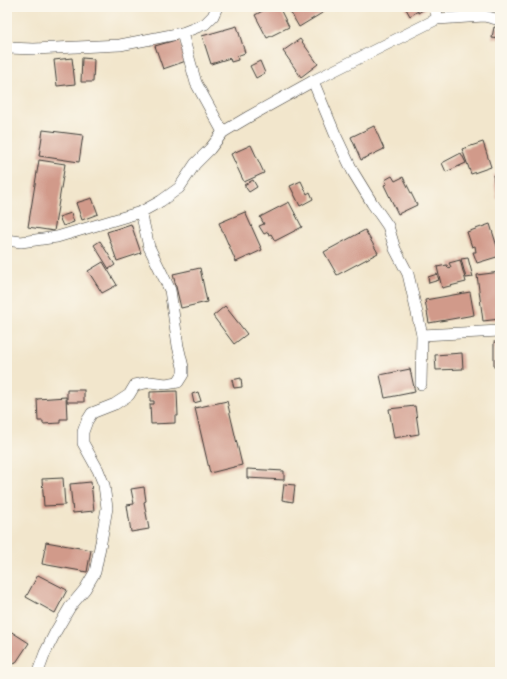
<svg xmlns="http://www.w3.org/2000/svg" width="507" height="679" viewBox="0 0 507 679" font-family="'Architects Daughter',sans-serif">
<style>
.building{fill:#d19a8a}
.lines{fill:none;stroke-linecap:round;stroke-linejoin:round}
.street-casing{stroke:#3c3a36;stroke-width:12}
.street{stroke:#fff;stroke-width:11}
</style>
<rect width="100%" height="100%" fill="#fbf7ec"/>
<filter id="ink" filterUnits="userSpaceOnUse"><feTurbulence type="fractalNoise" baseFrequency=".025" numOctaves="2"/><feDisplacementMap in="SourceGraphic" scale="8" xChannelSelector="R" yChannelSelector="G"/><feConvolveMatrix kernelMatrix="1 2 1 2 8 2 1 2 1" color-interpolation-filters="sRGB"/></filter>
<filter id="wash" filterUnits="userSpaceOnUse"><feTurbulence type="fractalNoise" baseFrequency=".012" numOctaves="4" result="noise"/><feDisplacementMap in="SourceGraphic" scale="16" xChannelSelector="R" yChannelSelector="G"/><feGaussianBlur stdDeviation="0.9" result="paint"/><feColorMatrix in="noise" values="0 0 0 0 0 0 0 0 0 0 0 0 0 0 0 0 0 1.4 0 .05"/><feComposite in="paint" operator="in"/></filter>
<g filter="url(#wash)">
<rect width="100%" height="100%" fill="#f2e6cc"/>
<g id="blocks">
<g class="building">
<polygon points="270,7 279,7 289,27 267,38 255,15"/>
<polygon points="289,7 332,7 299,27 288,8"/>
<polygon points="405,7 428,7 418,13 418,11 410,16"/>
<polygon points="237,26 245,53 237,56 238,60 231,62 230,58 211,64 202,36"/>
<polygon points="494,27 500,28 500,39 492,38"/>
<polygon points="179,39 186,61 163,69 155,46"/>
<polygon points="300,39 318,64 301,77 283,51"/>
<polygon points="72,58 75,84 57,86 54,60"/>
<polygon points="82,58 94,59 93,82 81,82"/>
<polygon points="260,61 265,73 256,78 250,66"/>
<polygon points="374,126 384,149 361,160 351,137"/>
<polygon points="43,130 83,135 79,162 39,156"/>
<polygon points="483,142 491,167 471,174 462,149"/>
<polygon points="251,145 264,173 244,182 231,154"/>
<polygon points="461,153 466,163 446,172 442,163"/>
<polygon points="39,160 65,164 54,231 28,227"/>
<polygon points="500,174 500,199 497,199 493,175"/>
<polygon points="392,176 395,181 403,177 417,205 398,214 384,185 387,184 385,180"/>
<polygon points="253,180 257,187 249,192 244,185"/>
<polygon points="301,181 307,194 310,192 313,199 300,206 290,186"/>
<polygon points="92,198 98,214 82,220 76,203"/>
<polygon points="289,202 302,227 275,241 271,234 269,235 268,232 264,234 259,226 264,224 260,217"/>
<polygon points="245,212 262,250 236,262 219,223"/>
<polygon points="71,213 74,222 63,226 59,217"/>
<polygon points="131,224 141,253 117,261 107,232"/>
<polygon points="490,224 500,256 477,263 473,252 476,252 475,246 472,247 467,232"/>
<polygon points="365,230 378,253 337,275 324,252"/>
<polygon points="100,241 115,265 109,269 94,245"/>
<polygon points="468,258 473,277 466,278 461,259"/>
<polygon points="460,260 466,282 442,288 437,267 447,265 448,268 451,267 449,263"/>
<polygon points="103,262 117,285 102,293 88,271"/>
<polygon points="200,268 207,302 181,308 173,274"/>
<polygon points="500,272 500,319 483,321 477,275"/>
<polygon points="437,274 439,280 429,283 428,277"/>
<polygon points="470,292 474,315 429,323 425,300"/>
<polygon points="225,306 247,334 234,344 213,316"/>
<rect x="494" y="342" width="6" height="25"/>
<polygon points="462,353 463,369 436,370 435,355"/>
<polygon points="410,369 415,392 385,398 380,375"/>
<polygon points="241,378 242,387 234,388 232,380"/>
<rect x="67" y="390" width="17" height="12"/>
<polygon points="177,391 178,416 175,416 175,423 151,424 150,404 154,404 154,401 150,401 150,392"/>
<polygon points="198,392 201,401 194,403 192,394"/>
<polygon points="66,397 67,419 60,419 60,423 43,424 43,421 38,421 37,399"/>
<polygon points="227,401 242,465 210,473 195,408"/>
<polygon points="415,406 419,434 394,438 389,409"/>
<polygon points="247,469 284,471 284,480 247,478"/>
<polygon points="63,478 65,505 44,506 42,479"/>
<polygon points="91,482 94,511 73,513 70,484"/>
<polygon points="284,484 295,485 293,502 282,500"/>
<polygon points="144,487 146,501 144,502 149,529 131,532 127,505 134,504 131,489"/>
<polygon points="46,542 91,550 87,572 42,564"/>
<polygon points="38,575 67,590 55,613 26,597"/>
<polygon points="7,629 29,643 15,664 7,659"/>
</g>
</g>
</g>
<g filter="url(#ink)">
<use href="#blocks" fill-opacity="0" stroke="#3c3a36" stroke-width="1"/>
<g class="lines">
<defs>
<g id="street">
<polyline points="436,7 437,19"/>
<polyline points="182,33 196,83 223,132"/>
<polyline points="7,48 34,49 120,45 182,33 205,24 213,16 217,7"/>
<polyline points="313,81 335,134 353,172 372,203 388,226 395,249 408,274 422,335 421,384"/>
<polyline points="7,240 21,242 57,237 141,212 161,201 179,188 195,164 210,149 223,132 250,116 313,81 437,19 484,16 500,20"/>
<polyline points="422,335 500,331"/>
<polyline points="38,672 45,653 56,631 70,607 85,589 95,572 101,542 107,508 104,485 98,470 83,443 83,432 87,421 92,413 115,404 129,395 135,385 150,382 166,384 178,382 183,374 183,367 178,346 170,290 149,247 141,212"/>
</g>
</defs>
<use href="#street" class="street-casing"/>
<use href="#street" class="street"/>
</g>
</g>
<rect width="507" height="679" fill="none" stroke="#fbf7ec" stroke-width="24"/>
</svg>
